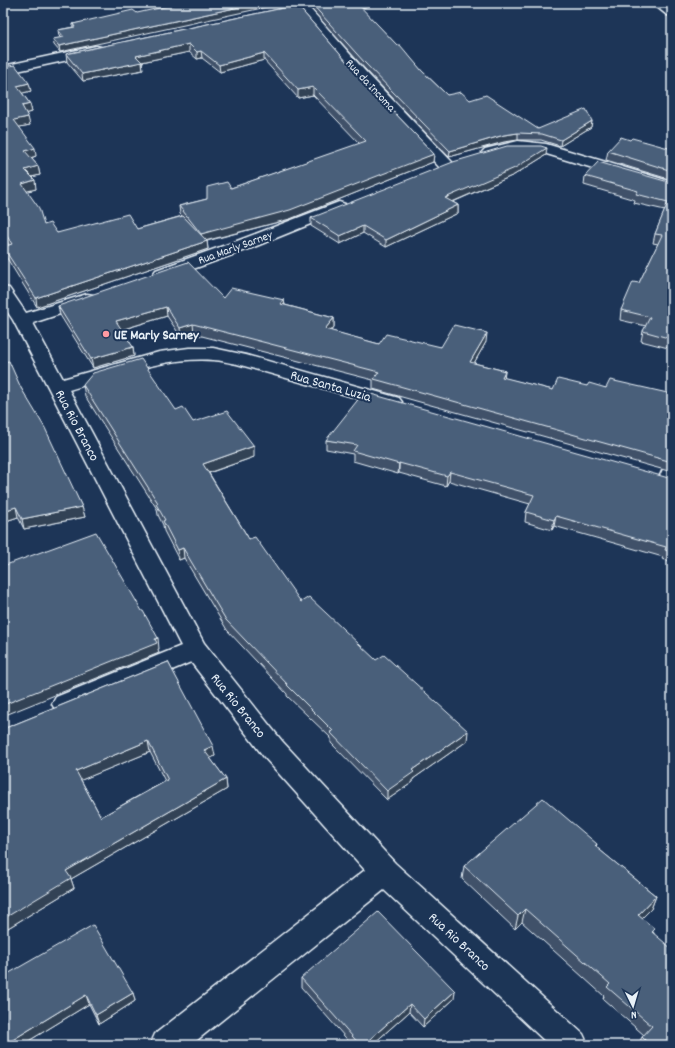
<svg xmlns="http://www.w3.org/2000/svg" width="675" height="1048" viewBox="0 0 675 1048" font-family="Dekko,sans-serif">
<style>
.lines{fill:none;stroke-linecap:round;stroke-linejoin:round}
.minor-casing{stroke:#e8f1f8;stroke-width:3}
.minor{fill:#1d3557;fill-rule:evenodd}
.wall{fill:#3f5169;stroke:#e8f1f8;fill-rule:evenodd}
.shaded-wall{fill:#334255;stroke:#e8f1f8}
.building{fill:#495e7a;stroke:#e8f1f8;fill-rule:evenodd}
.poi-dot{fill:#ff9aa2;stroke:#1d3557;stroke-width:1.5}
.labels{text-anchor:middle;stroke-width:4;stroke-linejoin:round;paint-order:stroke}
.far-street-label{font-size:12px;fill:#e8f1f8;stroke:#1d3557}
.poi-label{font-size:14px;font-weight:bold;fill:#e8f1f8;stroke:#1d3557;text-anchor:start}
.street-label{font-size:14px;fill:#e8f1f8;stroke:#1d3557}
</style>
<rect width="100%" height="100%" fill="#1d3557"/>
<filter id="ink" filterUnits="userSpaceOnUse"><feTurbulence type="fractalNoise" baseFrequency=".025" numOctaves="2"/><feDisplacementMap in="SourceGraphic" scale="8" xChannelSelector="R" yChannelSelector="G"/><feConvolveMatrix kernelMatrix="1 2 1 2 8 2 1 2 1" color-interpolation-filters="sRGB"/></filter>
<g filter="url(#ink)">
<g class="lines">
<defs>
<g id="minor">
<polygon points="292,3 305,3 364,70 452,162 454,165 452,168 446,170 440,168 354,76"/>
<polygon points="652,3 667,3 672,6 672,16 667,15"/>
<polygon points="96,46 101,47 103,50 101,53 3,74 3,66"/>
<polygon points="518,141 546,144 672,182 672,192 540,152 518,151 490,157 485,155 482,152 485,149"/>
<polygon points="339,202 345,204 347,207 345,210 249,249 168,278 162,279 156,278 153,274 156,270 237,241"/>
<path d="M3,287l6,1 17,25 61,-19 6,1 3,4 -3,4 -60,20 30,56 96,-27 30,-4h24l33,7 153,43 3,4 -3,4 -7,2 -155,-44c-8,-1 -16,-4 -24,-4 -48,-4 -99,17 -144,30l135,253 78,98 113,122 188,171 5,11h-39l-165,-155 -193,155h-41l5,-11 210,-164 -101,-113 -73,-95 -117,49 -9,3 -9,-3 -4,-7 4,-7 125,-51 -133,-259 -35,-67 -10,-15z"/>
<polygon points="672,463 672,486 669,487 662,485 658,480 665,465"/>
</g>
</defs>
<use href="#minor" class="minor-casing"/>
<use href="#minor" class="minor"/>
</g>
<g class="wall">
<polygon points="306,3 381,3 361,8 422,71 447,95 470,100 538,129 592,121 591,127 560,146 541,140 518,140 504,142 449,157 365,69"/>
<polygon points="297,5 353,69 434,154 433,162 290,219 207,241 208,249 37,307 5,255 3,247 9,245 3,236 3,67 31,91 22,93 30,104 32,112 26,113 30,125 19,127 36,156 31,158 38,166 40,175 31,177 36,189 27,191 44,225 57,233 137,229 182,216 180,214 179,206 207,199 231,188 360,144 313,95 298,98 264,60 220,72 202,58 197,59 189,52 142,62 143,70 83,81 67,62 66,54"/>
<polygon points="137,13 60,52 54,45 53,39 61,38 59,36 58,30 73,27 73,24"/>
<polygon points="630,140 672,149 672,180 606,160 608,151"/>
<polygon points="546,155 514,175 453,202 458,205 458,213 386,247 363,233 340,244 311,226 311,218"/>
<polygon points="585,176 672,183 672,349 641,341 643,331 646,326 620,320 621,310 639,283 658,244 653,243 655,234 665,210 634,203 635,200 584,185"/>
<polygon points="223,298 284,300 285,305 334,318 334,327 331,331 379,344 441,347 486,342 474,363 505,371 504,378 553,390 587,386 672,394 672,472 373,389 373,380 194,334 181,337 167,316 121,330 133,347 134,356 93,368 60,315 58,306"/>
<polygon points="3,362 21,388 82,507 85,517 24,529 18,517 3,522"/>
<polygon points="83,385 176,410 193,422 254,457 209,473 249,539 301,602 376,660 467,741 413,779 413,782 387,800 331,743 331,738 287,696 287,694 227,630 184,558 179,560 164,531 163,525 158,515 157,509 85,396"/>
<polygon points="326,440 672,479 672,562 662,559 663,557 554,526 552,530 525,522 526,512 530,504 449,481 446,486 399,473 398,474 353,461 353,454 326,449"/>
<path d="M168,662l47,94 -5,2 16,21 1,10 -156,90 3,9 -71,43v-202zM150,752l15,29 -64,36 -20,-37z"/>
<polygon points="597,844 596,847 656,896 651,909 642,918 654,933 672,1045 638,1045 642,1037 644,1035 603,999 604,996 522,922 515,929 462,879 464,866"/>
<polygon points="4,976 133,993 135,1001 99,1024 89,1004 22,1045 6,1045"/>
<polygon points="301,978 454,999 423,1027 409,1012 372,1045 352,1045 301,987"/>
</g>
<g class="shaded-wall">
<polygon points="258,3 285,3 60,52 59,46"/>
<polygon points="357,3 381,3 357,9"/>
<polygon points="189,44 189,52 137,63 136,56"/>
<polygon points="201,51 202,58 197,59 197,52"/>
<polygon points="264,53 264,60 220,72 219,65"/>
<polygon points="142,62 143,70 83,81 82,74"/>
<polygon points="29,83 31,91 19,94 17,86"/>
<polygon points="313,87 313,95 298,98 298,90"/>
<polygon points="30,104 32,112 23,114 22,106"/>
<polygon points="28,117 30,125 15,128 14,120"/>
<polygon points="592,121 591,127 560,146 561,140"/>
<polygon points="518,133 518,140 504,142 449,157 450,151 504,135"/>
<polygon points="35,148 36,156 27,159 25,151"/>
<polygon points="547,148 546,155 514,175 445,205 445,198"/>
<polygon points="434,154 433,162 290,219 201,242 201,234"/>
<polygon points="38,166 40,175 27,178 25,170"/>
<polygon points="35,180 36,189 24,192 22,184"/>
<polygon points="458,205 458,213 386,247 386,240"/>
<polygon points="363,226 363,233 340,244 340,236"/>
<polygon points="207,241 208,249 37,307 36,298"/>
<polygon points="284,300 285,309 281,304"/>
<polygon points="166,307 167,316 117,331 116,321"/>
<polygon points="334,318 334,327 325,338 325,329"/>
<polygon points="193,324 194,334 181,337 180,328"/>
<polygon points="487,333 486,342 469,372 470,362"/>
<polygon points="133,347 134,356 93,368 91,359"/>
<polygon points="505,371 504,381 502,377"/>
<polygon points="254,446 254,457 205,474 203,464"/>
<polygon points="399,463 399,473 398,474 399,464"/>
<polygon points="450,472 449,481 446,486 447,476"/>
<polygon points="16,507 18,517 3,522 3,511"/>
<polygon points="82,507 85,517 24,529 22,519"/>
<polygon points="556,516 554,526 552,530 554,520"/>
<polygon points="183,548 184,558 179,560 178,550"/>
<polygon points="158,638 159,649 158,649 159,653 3,716 3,705"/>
<polygon points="468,731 467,741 413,779 413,782 387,800 387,791 412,770"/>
<polygon points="148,741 150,752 79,781 76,771"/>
<polygon points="213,746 215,756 205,761 204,750"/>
<polygon points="226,779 227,789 71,879 74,888 3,931 3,919 66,871"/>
<polygon points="656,896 651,909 633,927 638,915"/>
<polygon points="525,909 522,922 515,929 518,916"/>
<polygon points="455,991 454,999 423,1027 424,1019"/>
<polygon points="133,993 135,1001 99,1024 96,1015"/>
<polygon points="86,995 89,1004 22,1045 6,1045 6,1044"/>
<polygon points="410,1004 409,1012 372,1045 363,1045"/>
</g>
<g class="building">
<polygon points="182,3 258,3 59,46 53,39 64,37 58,30 75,27 73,24 133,10 137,13"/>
<polygon points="311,3 357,3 397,45 400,45 422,71 447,95 461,92 470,100 486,95 538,129 586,109 592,121 561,140 542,134 518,133 504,135 450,151 365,63"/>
<polygon points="297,5 353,69 434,154 290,210 201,234 179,206 207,199 207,187 227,182 231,188 366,141 313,87 298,90 264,53 219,65 201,51 197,52 189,44 136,56 142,62 82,74 66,54"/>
<polygon points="15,65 29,83 17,86 30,104 22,106 28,117 14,120 35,148 25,151 38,166 25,170 35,180 22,184 39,208 44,225 50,223 57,233 128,214 137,229 183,216 207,241 36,298 3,247 12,244 3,230 3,67"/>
<polygon points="621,137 630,140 632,138 672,149 672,171 608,151"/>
<polygon points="507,146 541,146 547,148 515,168 445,198 458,205 386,240 363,226 340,236 311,218 453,162"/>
<polygon points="598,162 672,183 672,339 643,331 650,317 621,310 633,282 639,283 662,235 655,234 668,202 636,194 638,191 585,176"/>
<polygon points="188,262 223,298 231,288 284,300 281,304 334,318 325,329 379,344 386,334 441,347 454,325 487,333 470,362 505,371 502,377 553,390 558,379 587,386 589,383 606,388 610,380 672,394 672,462 374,379 379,372 193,324 180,328 166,307 116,321 133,347 91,359 58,306"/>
<polygon points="141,359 176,410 183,407 193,422 227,411 254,446 203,464 249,539 255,537 301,602 309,597 376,660 384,655 468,731 412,770 414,772 387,791 330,732 333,731 287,685 288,685 226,620 183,548 178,550 163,521 165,520 156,504 158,503 83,385 93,373"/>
<polygon points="9,361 21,388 45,428 82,507 22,519 16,507 3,511 3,362"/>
<polygon points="364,392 672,479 672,552 665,550 666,547 556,516 554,520 526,512 534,495 450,472 447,476 399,463 399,464 353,451 357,445 326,440"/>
<polygon points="96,532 142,611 143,611 158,638 155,639 157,643 3,705 3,566"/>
<path d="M168,662l45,84 -9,4 22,29 -160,92 5,7 -68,41v-190zM148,741l20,39 -67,37 -25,-46z"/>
<polygon points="543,798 597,844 595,846 656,896 638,915 655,929 652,932 672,949 672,1045 650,1045 642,1037 652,1026 607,987 610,984 525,909 518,916 464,866"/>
<polygon points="378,912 455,991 424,1019 410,1004 363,1045 360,1045 301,978"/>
<polygon points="93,925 133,993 96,1015 86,995 6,1044 4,976"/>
</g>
</g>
<circle class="poi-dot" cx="106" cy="334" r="4"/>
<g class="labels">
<g class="far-street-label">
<text transform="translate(371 85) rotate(47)" y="4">Rua da Incoma</text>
<text transform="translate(235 247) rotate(-20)" y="4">Rua Marly Sarney</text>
</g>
<g class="poi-label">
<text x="114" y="339">UE Marly Sarney</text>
</g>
<g class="street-label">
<text transform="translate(331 385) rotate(16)" y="5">Rua Santa Luzia</text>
<text transform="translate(78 425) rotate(62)" y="5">Rua Rio Branco</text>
<text transform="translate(239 705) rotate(51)" y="5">Rua Rio Branco</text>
<text transform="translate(460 941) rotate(43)" y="5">Rua Rio Branco</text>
</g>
</g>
<rect width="675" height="1048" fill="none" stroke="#1d3557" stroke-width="16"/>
<rect x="8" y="8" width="659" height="1032" fill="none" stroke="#e8f1f8" stroke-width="1.5" filter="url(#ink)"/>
<g transform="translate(633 1006) rotate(175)" stroke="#1d3557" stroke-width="3" paint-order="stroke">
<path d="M0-3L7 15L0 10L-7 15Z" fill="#e8f1f8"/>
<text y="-6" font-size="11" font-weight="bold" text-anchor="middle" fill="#e8f1f8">N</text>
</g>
</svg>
